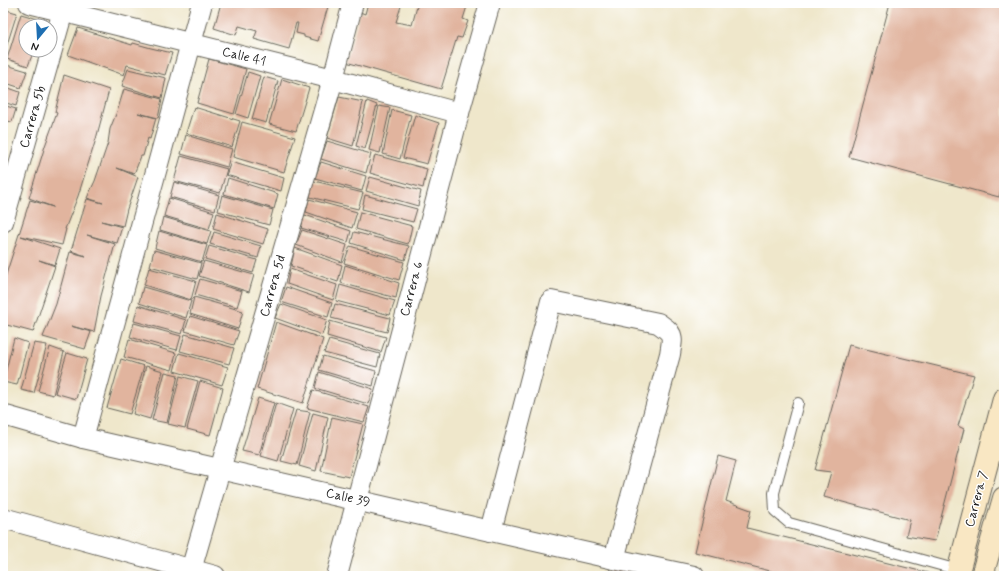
<svg xmlns="http://www.w3.org/2000/svg" width="1007" height="579" font-family="Mynerve,sans-serif">
<rect width="100%" height="100%" fill="#fff"/>
<filter id="ink" filterUnits="userSpaceOnUse"><feTurbulence type="fractalNoise" baseFrequency=".025" numOctaves="2"/><feDisplacementMap in="SourceGraphic" scale="8" xChannelSelector="R" yChannelSelector="G"/><feConvolveMatrix kernelMatrix="1 2 1 2 8 2 1 2 1" color-interpolation-filters="sRGB"/></filter>
<filter id="wash" filterUnits="userSpaceOnUse"><feTurbulence type="fractalNoise" baseFrequency=".012" numOctaves="4" result="noise"/><feDisplacementMap in="SourceGraphic" scale="16" xChannelSelector="R" yChannelSelector="G"/><feGaussianBlur stdDeviation="0.9" result="paint"/><feColorMatrix in="noise" values="0 0 0 0 0 0 0 0 0 0 0 0 0 0 0 0 0 1.4 0 .05"/><feComposite in="paint" operator="in"/></filter>
<g filter="url(#wash)">
<rect width="100%" height="100%" fill="#efe7cb"/>
<g id="blocks">
<!-- building -->
<g fill="#e1b49e">
<path d="M221,3h108l-11,38 -14,-4v-2l-8,-2 2,-10h-2l-7,26 -35,-10 3,-8 -18,-5 -3,9 -22,-7z"/>
<path d="M368,3h34l-6,19 16,3 6,-22h50l-5,16 5,2 -6,17 -5,-1 -16,52 -95,-27 14,-50 5,2z"/>
<path d="M890,3h114v176l-5,18 -150,-40z"/>
<path d="M3,9l14,4 -12,38 -2,-1z"/>
<path d="M21,14l17,5 -3,7h-9v24h8l-6,16 -21,-7z"/>
<path d="M78,28l54,17 1,-2 18,5 21,5 -7,22 -38,-10 -3,10 -56,-20z"/>
<path d="M209,59l37,10 -12,45 -37,-11z"/>
<path d="M3,64l24,7 -6,17 -18,-6z"/>
<path d="M128,69l38,9 -4,20 -40,-12z"/>
<path d="M248,72l12,4 -12,42 -12,-4z"/>
<path d="M64,75l45,15 -13,49 -18,57 -13,33h1l-4,16 -41,-9 39,13 -5,16 -16,-5 16,6 -22,66 -30,-8v-40l27,-84 23,7 -24,-9 16,-52 12,-33 -2,-1z"/>
<path d="M264,77l14,4 -12,42 -14,-4z"/>
<path d="M282,79l27,9 -13,43 -27,-7z"/>
<path d="M3,86l17,6 -4,14 -13,-4z"/>
<path d="M124,89l38,10 -4,19 -20,-5 18,5 -6,21 -2,-1 -5,18h-2l-7,18 -17,-6 21,9 -11,32 -4,17 -22,-5 21,6 -5,16 -30,-8 28,9 -14,52 -7,36 -23,-6 20,6 -6,17 -42,-12 13,-33 14,-52 16,4 -15,-5 16,-52 16,4 -16,-5 8,-17 13,-38 2,-14 8,-20z"/>
<path d="M339,97l24,5 -10,44 -26,-8z"/>
<path d="M367,101l10,4 -12,44 -9,-3z"/>
<path d="M3,105l13,4 -4,13 -9,-2z"/>
<path d="M379,106l11,2 -10,45 -11,-3z"/>
<path d="M194,107l46,14 -8,26 -46,-14z"/>
<path d="M392,110l19,5 -11,44 -17,-5z"/>
<path d="M415,115l24,8 -12,41 -24,-6z"/>
<path d="M242,122l53,15 -11,35 -51,-15z"/>
<path d="M186,135l46,14 -5,18 -46,-13z"/>
<path d="M327,141l44,13 -5,19 -45,-14z"/>
<path d="M375,155l52,14 -4,19 -53,-15z"/>
<path d="M181,156l46,13 -7,24 -46,-12z"/>
<path d="M231,162l53,16 -3,13 -55,-16z"/>
<path d="M321,162l45,14 -4,15 -47,-13z"/>
<path d="M370,177l51,14 -3,15 -52,-15z"/>
<path d="M228,178l50,16 -4,15 -50,-15z"/>
<path d="M314,181l49,12 -5,16 -48,-12z"/>
<path d="M174,182l45,13 -4,15 -45,-13z"/>
<path d="M222,195l51,15 -4,15 -51,-14z"/>
<path d="M365,195l52,14 -4,13 -51,-13z"/>
<path d="M169,198l45,14 -5,17 -45,-13z"/>
<path d="M309,199l48,13 -5,16 -46,-16z"/>
<path d="M360,212l52,14 -4,18 -52,-15z"/>
<path d="M217,213l51,16 -5,15 -50,-15z"/>
<path d="M305,215l46,16 -3,11 -47,-14z"/>
<path d="M163,217l48,14 -4,13 -47,-14z"/>
<path d="M302,230l45,15 -5,17 -46,-17z"/>
<path d="M159,231l48,14 -5,17 -47,-14z"/>
<path d="M214,232l47,14 -3,12 -48,-14z"/>
<path d="M354,232l55,14 -4,14 -54,-17z"/>
<path d="M209,246l48,14 -4,13 -48,-14z"/>
<path d="M350,246l54,16 -5,18 -55,-17z"/>
<path d="M295,248l47,17 -4,17 -47,-16z"/>
<path d="M154,250l47,13 -4,16 -47,-13z"/>
<path d="M204,261l50,14 -5,17 -50,-16z"/>
<path d="M345,265l54,18 -3,15 -55,-15z"/>
<path d="M149,268l47,13 -5,19 -47,-15z"/>
<path d="M290,269l47,16 -4,15 -46,-16z"/>
<path d="M200,279l42,12 -5,16 -42,-12z"/>
<path d="M340,285l55,16 -5,14 -54,-14z"/>
<path d="M143,287l48,14 -5,17 -47,-15z"/>
<path d="M286,287l46,16 -4,14 -47,-15z"/>
<path d="M194,297l49,14 -5,18 -48,-15z"/>
<path d="M281,304l46,16 -5,15 -47,-17z"/>
<path d="M335,304l55,14 -3,14 -56,-14z"/>
<path d="M138,305l48,15 -4,14 -48,-13z"/>
<path d="M190,316l49,15 -5,14 -49,-14z"/>
<path d="M330,321l56,16 -5,15 -54,-16z"/>
<path d="M276,322l47,17 -20,64 -46,-14z"/>
<path d="M134,323l47,13 -4,14 -47,-13z"/>
<path d="M185,334l49,14 -5,16 -49,-13z"/>
<path d="M14,338l14,5 -11,42 -14,-3z"/>
<path d="M129,339l47,14 -4,17 -48,-13z"/>
<path d="M329,340l51,14 -3,13 -53,-14z"/>
<path d="M34,343l13,2 -13,48 -13,-3z"/>
<path d="M849,345l125,30 -16,51 6,3 -29,112 -29,-5 4,-16 -86,-23 7,-25 -16,-2z"/>
<path d="M50,347l14,5 -11,43 -15,-4z"/>
<path d="M67,353l20,6 -11,40 -21,-6z"/>
<path d="M179,353l49,14 -6,18 -48,-14z"/>
<path d="M323,356l53,15 -3,15 -54,-16z"/>
<path d="M121,359l23,7 -14,48 -23,-6z"/>
<path d="M146,366l17,5 -13,48 -17,-5z"/>
<path d="M165,372l13,3 -11,48 -15,-3z"/>
<path d="M319,372l54,17 -5,15 -53,-16z"/>
<path d="M180,376l18,5 -13,47 -17,-4z"/>
<path d="M200,381l23,7 -13,47 -23,-6z"/>
<path d="M313,390l56,17 -5,15 -57,-14z"/>
<path d="M258,398l16,5 -15,52 -17,-4z"/>
<path d="M276,403l17,6 -15,52 -17,-5z"/>
<path d="M296,410l14,2 -13,53 -16,-4z"/>
<path d="M313,413l15,4 -12,54 -17,-5z"/>
<path d="M332,417l31,7 -14,53 -28,-6z"/>
<path d="M718,456l18,5 -10,40 25,9 -4,18 181,45 -1,3h-137l-95,-24z"/>
<path d="M611,565l37,11h-40z"/>
</g>
</g>
</g>
<g filter="url(#ink)">
<use href="#blocks" fill-opacity="0" stroke="#666359" stroke-width="1"/>
<g fill="none" stroke-linecap="round" stroke-linejoin="round">
<defs>
<path id="service" d="M798,403l-24,90 1,18 14,12 169,47"/>
<g id="minor">
<path d="M29,3l304,76 126,34"/>
<path d="M3,222l60,-211"/>
<path d="M3,415l80,23 531,121 80,17"/>
<path d="M83,438l119,-435"/>
<path d="M3,518l212,58"/>
<path d="M491,531l60,-230 107,22c16,11 15,12 12,31l-56,205"/>
<path d="M191,570l142,-491 20,-76"/>
<path d="M337,576l122,-463 31,-110"/>
</g>
<g id="secondary">
<path d="M957,576l47,-177"/>
<path d="M982,576l22,-78"/>
</g>
</defs>
<!-- service casing -->
<use href="#service" stroke="#666359" stroke-width="12"/>
<!-- minor casing -->
<use href="#minor" stroke="#666359" stroke-width="22"/>
<!-- secondary casing -->
<use href="#secondary" stroke="#666359" stroke-width="24"/>
<!-- service -->
<use href="#service" stroke="#fff" stroke-width="10"/>
<!-- minor -->
<use href="#minor" stroke="#fff" stroke-width="20"/>
<!-- secondary -->
<use href="#secondary" stroke="#f9e7c3" stroke-width="22"/>
</g>
</g>
<g text-anchor="middle" dominant-baseline="central" stroke-width="3" stroke-linejoin="round" paint-order="stroke">
<!-- street labels -->
<g font-size="13" fill="#1c1c1c" stroke="#fff">
<text transform="translate(244 57) rotate(14)">Calle 41</text>
<text transform="translate(33 117) rotate(-74)">Carrera 5b</text>
<text transform="translate(273 286) rotate(-74)">Carrera 5d</text>
<text transform="translate(412 289) rotate(-75)">Carrera 6</text>
<text transform="translate(348 498) rotate(13)">Calle 39</text>
<text transform="translate(977 499) rotate(-75)">Carrera 7</text>
</g>
</g>
<!-- margin -->
<rect width="1007" height="579" fill="none" stroke="#fff" stroke-width="16"/>
<!-- north arrow -->
<g transform="translate(38 38) rotate(198)"><circle r="19" fill="#ffffff" stroke="#a4a4a4"/>
<path d="M0-3L7 15L0 10L-7 15Z" fill="#1f6fb2"/>
<text y="-6" font-size="11" font-weight="bold" text-anchor="middle" fill="#1c1c1c">N</text>
</g>
</svg>
